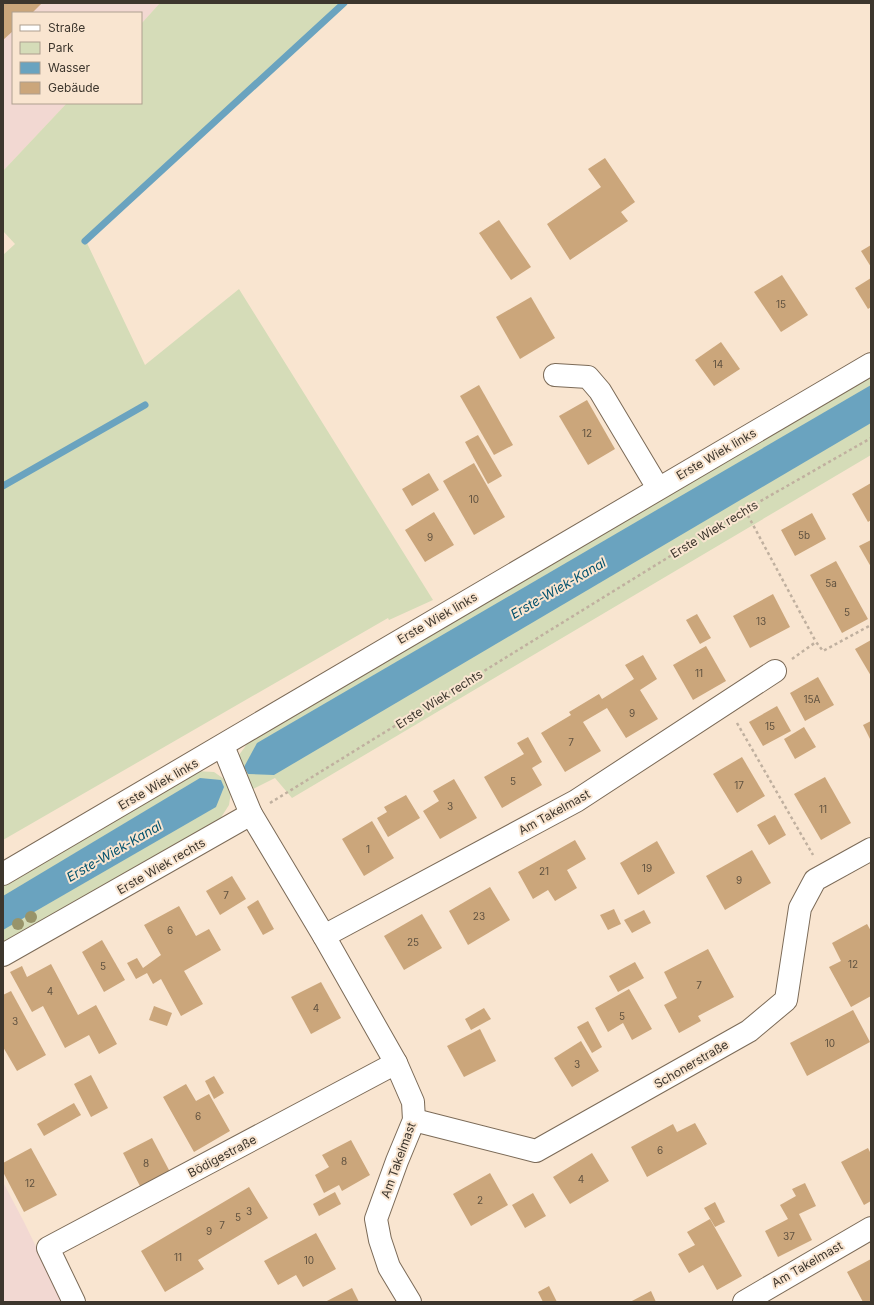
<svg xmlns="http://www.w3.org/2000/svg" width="874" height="1305" font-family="Inter,sans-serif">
<rect width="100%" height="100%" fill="#f9e5d0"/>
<!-- commercial -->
<g fill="#f2d8d2">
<path d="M3,3h157l-19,21v-11h-128v90h54l-64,68z"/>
<path d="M3,1182l21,40 39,80h-60z"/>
</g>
<!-- green -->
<g fill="#d5dcb8">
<path d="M160,3h184l-258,238 59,124 94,-76 194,311 -44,20 -1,-2 -385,222v-585l12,-11 -12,-13v-60l64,-68h74v-79z"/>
<path d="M871,376v79l-579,343 -17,-20 -22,11 -13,-21 -1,-13 11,-15z"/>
<path d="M195,771l19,1 10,7 7,13 -2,13 -9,14 -217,125v-60z"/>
</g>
<!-- water -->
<g fill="#6aa3bf">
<path d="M871,385v38l-597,352 -26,-1 -4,-7 13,-24z"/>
<path d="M200,778l21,2 3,7 -8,20 -213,123v-34z"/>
</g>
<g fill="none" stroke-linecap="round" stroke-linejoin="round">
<!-- stream -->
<g stroke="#6aa3bf" stroke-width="7">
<path d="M85,241l259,-238"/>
<path d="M3,486l142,-81"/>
</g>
</g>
<!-- building -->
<g fill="#cba67b">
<path d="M3,3h39l-10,10h-19v18l-10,9z"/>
<path d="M605,158l30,44 -14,10 7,9 -58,39 -23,-36 54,-37 -13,-18z"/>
<path d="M499,220l32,47 -20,13 -32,-47z"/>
<path d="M871,245v22l-10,-16z"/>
<path d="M782,275l26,40 -27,17 -27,-40z"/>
<path d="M871,278v29l-3,2 -13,-21z"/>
<path d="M531,297l24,41 -35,21 -24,-42z"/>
<path d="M721,342l19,27 -26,17 -19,-26z"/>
<path d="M479,385l34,60 -19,10 -34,-59z"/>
<path d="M587,400l28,49 -27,16 -29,-49z"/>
<path d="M478,435l24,41 -14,8 -23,-42z"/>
<path d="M474,463l31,54 -31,18 -31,-54z"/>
<path d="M429,473l10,17 -27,16 -10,-17z"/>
<path d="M871,483v37l-3,2 -16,-28z"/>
<path d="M434,512l20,33 -29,17 -20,-32z"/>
<path d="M812,513l14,26 -31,17 -14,-26z"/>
<path d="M871,540v27l-12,-21z"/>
<path d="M836,561l32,58 -26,14 -32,-58z"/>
<path d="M773,594l17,33 -40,21 -17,-32z"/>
<path d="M697,614l14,24 -11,6 -14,-24z"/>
<path d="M871,640v36l-16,-27z"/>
<path d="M706,646l20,35 -33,19 -20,-35z"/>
<path d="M643,655l14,24 -17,11 18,29 -32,19 -19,-30 -24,14 18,29 -36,21 -24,-39 30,-18 -2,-3 30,-18 3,5 32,-20 -9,-14z"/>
<path d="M818,677l16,28 -29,16 -15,-28z"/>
<path d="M777,706l14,25 -28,15 -14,-24z"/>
<path d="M871,721v20l-8,-16z"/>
<path d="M804,727l12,20 -21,12 -11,-20z"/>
<path d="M528,737l14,25 -10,6 10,17 -40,23 -18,-31 40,-23 -7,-11z"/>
<path d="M742,757l23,39 -28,17 -24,-39z"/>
<path d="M825,777l26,46 -30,17 -27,-46z"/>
<path d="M454,779l23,39 -37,21 -17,-28 16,-10 -6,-10z"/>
<path d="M406,795l14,23 -32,19 -11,-19 10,-6 -3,-5z"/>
<path d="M775,815l11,20 -17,10 -12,-20z"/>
<path d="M372,821l22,37 -30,18 -22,-37z"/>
<path d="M575,840l11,19 -19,11 10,18 -22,13 -7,-11 -15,9 -15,-27z"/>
<path d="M657,841l18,32 -37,22 -18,-32z"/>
<path d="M752,850l19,33 -46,27 -19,-34z"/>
<path d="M232,876l14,23 -26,16 -14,-24z"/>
<path d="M490,887l20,33 -42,25 -19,-34z"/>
<path d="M258,900l16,29 -11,6 -16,-28z"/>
<path d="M179,906l17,30 13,-7 12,21 -37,21 19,33 -22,12 -20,-37 -8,5 -6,-11 -11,6 -9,-16 10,-5 6,10 18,-13 -17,-30z"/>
<path d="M614,909l7,15 -13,6 -8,-15z"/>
<path d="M644,910l7,13 -19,10 -8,-13z"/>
<path d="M422,914l20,34 -38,22 -20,-34z"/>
<path d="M867,924l4,7v65l-20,11 -22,-40 12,-6 -9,-18z"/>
<path d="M102,940l23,40 -21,12 -22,-40z"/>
<path d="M708,949l26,48 -36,19 3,5 -22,12 -15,-28 13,-7 -13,-26z"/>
<path d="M635,962l9,16 -26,14 -9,-16z"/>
<path d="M51,964l27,51 18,-10 21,39 -18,10 -10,-19 -24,13 -22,-42 -11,6 -22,-40 12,-6 5,11z"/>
<path d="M321,982l20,36 -30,16 -20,-37z"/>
<path d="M629,989l23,40 -20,11 -9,-17 -15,9 -13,-24z"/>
<path d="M11,991l35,64 -29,16 -14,-24v-52z"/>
<path d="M154,1006l18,7 -5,13 -18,-6z"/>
<path d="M484,1008l7,11 -20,11 -6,-11z"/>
<path d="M853,1010l17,32 -63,34 -17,-33z"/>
<path d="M588,1021l14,26 -10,6 -15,-26z"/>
<path d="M480,1029l16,32 -32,16 -17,-31z"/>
<path d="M581,1041l18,30 -27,16 -18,-29z"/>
<path d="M91,1075l17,33 -17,9 -17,-33z"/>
<path d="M214,1076l10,17 -10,6 -9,-18z"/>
<path d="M186,1084l10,17 13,-7 21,37 -36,21 -31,-55z"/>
<path d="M74,1103l7,12 -37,21 -7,-12z"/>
<path d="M695,1123l12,21 -60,33 -16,-30 42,-23 4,8z"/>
<path d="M152,1138l18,34 -29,16 -18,-35z"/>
<path d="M351,1140l19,35 -28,16 -3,-6 -15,8 -9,-18 14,-8 -7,-12z"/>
<path d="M31,1148l26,47 -33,17 -21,-40v-9z"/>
<path d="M868,1148l3,6v47l-7,4 -23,-43z"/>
<path d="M592,1153l17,28 -39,23 -17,-27z"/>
<path d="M490,1173l18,32 -37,21 -18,-32z"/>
<path d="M805,1183l11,23 -17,8 13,26 -34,17 -13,-26 23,-12 -8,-14 16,-9 -4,-7z"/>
<path d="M249,1187l19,31 -70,42 6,9 -39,23 -24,-41z"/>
<path d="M335,1192l6,12 -22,12 -6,-12z"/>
<path d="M533,1193l13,23 -21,12 -13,-23z"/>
<path d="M715,1202l10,20 -10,5 -11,-19z"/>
<path d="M710,1219l32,57 -25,14 -14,-25 -14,8 -11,-19 17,-9 -8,-13z"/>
<path d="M316,1233l20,36 -33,18 -7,-12 -18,10 -14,-24z"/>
<path d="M871,1259v43h-8l-16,-30z"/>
<path d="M549,1286l8,16h-14l-5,-10z"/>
<path d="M352,1288l7,14h-34z"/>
<path d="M651,1291l5,11h-26z"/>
</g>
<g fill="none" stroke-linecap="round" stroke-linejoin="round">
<defs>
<g id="minor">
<path d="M555,375l33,2 12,14 58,97"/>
<path d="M223,746l28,68 73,122 72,127 17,39 1,18 -17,41 -21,58 4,21 9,27 21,35"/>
<path d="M3,874l868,-510"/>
<path d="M324,936l252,-135 199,-130"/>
<path d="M3,955l248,-141"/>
<path d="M414,1120l122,31 213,-120 37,-31 14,-92 15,-28 56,-31"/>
<path d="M74,1302l-26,-54 348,-185"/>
<path d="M744,1302l127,-74"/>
</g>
</defs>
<!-- minor casing -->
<use href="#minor" stroke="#7b6a57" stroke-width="24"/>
<!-- path -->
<g stroke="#c0b09f" stroke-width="2.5" stroke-dasharray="3 3" stroke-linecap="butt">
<path d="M745,510l71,132"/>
<path d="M792,659l24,-17 7,9 48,-26"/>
<path d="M737,723l76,132"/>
<path d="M270,803l475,-293 126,-72"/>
</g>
<!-- minor -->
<use href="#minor" stroke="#fff" stroke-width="22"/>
</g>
<!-- trees -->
<g fill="#98946a">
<circle cx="31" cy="917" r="6"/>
<circle cx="18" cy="924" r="6"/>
</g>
<g text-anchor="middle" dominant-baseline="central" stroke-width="4" stroke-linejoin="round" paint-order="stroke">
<!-- number labels -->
<g font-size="10" fill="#605240">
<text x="781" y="304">15</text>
<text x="718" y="364">14</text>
<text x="587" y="433">12</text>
<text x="474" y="499">10</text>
<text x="804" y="535">5b</text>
<text x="430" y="537">9</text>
<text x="831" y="583">5a</text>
<text x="847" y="612">5</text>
<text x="761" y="621">13</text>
<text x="699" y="673">11</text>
<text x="812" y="699">15A</text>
<text x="632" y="713">9</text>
<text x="770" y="726">15</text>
<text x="571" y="742">7</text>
<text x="513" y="781">5</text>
<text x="739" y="785">17</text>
<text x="450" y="806">3</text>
<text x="823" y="809">11</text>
<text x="368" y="849">1</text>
<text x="647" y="868">19</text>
<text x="544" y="871">21</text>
<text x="739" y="880">9</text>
<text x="226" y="895">7</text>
<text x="479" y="916">23</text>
<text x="170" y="930">6</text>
<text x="413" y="942">25</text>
<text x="853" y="964">12</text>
<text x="103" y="966">5</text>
<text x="699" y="985">7</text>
<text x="50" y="991">4</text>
<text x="316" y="1008">4</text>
<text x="622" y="1016">5</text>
<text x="15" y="1021">3</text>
<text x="830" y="1043">10</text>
<text x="577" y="1064">3</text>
<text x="198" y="1116">6</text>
<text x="660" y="1150">6</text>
<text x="344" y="1161">8</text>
<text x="146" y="1163">8</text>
<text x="581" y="1179">4</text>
<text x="30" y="1183">12</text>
<text x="480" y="1200">2</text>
<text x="249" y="1211">3</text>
<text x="238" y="1217">5</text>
<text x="222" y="1225">7</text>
<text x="209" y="1231">9</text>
<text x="789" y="1236">37</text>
<text x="178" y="1257">11</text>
<text x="309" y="1260">10</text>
</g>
<!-- street labels -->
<g font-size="12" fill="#3d362d" stroke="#f9e5d0">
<text transform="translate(716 454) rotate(-30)">Erste Wiek links</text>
<text transform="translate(714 529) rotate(-31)">Erste Wiek rechts</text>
<text transform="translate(437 618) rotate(-30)">Erste Wiek links</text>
<text transform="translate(439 699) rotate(-32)">Erste Wiek rechts</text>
<text transform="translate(158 784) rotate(-30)">Erste Wiek links</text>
<text transform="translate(554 812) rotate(-29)">Am Takelmast</text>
<text transform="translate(161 866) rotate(-30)">Erste Wiek rechts</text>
<text transform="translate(691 1064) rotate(-30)">Schonerstraße</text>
<text transform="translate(222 1156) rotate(-28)">Bödigestraße</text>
<text transform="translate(398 1160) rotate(-70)">Am Takelmast</text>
<text transform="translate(807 1264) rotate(-30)">Am Takelmast</text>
</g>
<!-- water labels -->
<g font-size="13" font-style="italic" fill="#02526e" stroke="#f9e5d0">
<text transform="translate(558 588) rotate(-30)">Erste-Wiek-Kanal</text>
<text transform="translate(114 851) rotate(-30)">Erste-Wiek-Kanal</text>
</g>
</g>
<!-- border -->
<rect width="874" height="1305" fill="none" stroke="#3d362d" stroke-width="8"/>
<!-- legend -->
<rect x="12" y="12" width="130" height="92" fill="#f9e5d0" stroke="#ae9f8f"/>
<rect x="20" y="25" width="20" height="6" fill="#ffffff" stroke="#ae9f8f"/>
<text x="48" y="32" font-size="12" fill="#3d362d">Straße</text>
<rect x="20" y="42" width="20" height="12" fill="#d5dcb8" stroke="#ae9f8f"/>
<text x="48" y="52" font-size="12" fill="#3d362d">Park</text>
<rect x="20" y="62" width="20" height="12" fill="#6aa3bf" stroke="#ae9f8f"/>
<text x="48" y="72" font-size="12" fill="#3d362d">Wasser</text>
<rect x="20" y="82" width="20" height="12" fill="#cba67b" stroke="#ae9f8f"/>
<text x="48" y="92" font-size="12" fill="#3d362d">Gebäude</text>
</svg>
